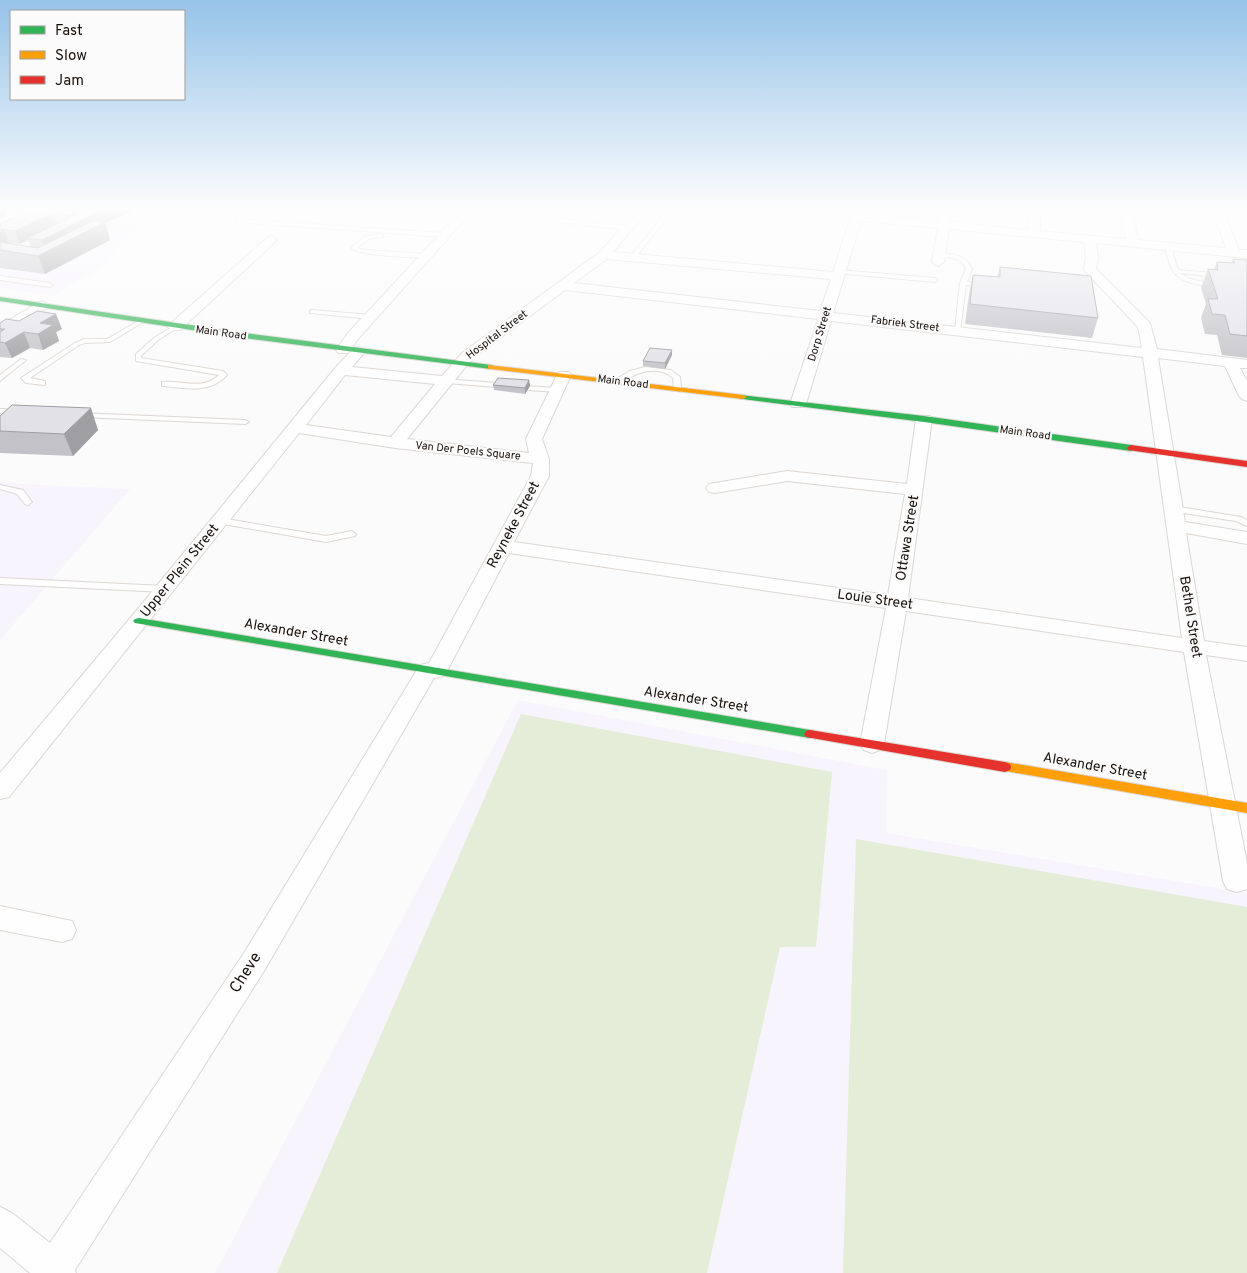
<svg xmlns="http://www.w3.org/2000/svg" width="1247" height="1273" font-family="Overpass,sans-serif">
<rect width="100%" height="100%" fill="#fbfbfb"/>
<!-- education -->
<g fill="#f8f4fd">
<path d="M329,207l-17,15 -161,-7 -50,53 -49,28 -52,-8v-80z"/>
<path d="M0,483l130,6 -130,151z"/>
<path d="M518,700l369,70 -1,63 361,60v380h-1032z"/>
</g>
<!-- green -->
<g fill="#e3edd8">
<path d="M521,714l311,58 -16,175h-36l-73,326h-430z"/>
<path d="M856,839l391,68v366h-404z"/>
</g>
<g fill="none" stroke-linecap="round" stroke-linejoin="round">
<defs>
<g id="lane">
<path d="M665,207h5l2,3 -2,4 -36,45h-4v-2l35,-43 1,-4z"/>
<path d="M525,215l103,11 3,2 -3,2 -105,-12 -1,-1z"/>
<path d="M238,219l206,14 3,2 -3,2 -208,-15v-2z"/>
<path d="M381,234l2,1v2l-14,2 -12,9 9,2 60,4 3,2 -3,2c-14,-1 -67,-2 -75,-10l14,-12z"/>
<path d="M1168,245l3,2 7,23 69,6v4l-67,-7 10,6 18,4 1,1 -3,2c-30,-5 -34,-10 -41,-39z"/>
<path d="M939,253c14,1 27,2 33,16l-5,13 18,1 3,2 -3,2 -19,-2 -6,46 -5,-1 5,-47 6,-14c-5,-13 -17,-11 -29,-13v-2z"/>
<path d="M838,270l97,8 3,2 -3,2 -99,-9v-2z"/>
<path d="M0,276l50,7 3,2 -3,2 -50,-7z"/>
<path d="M312,310l59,5 3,2 -3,2 -61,-6v-2z"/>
<path d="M140,320l5,1 -35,21 -25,1 -6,2 -49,33 15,3v4l-19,-2 -5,-5 54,-35 9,-4h23z"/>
<path d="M175,325l3,2 -1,1 -19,12 -17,16v2l82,13 4,4c-16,18 -40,14 -62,11h-3v-4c21,-2 40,9 57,-7l-83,-14v-7l18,-16z"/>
<path d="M21,359l5,1 -26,21v-6z"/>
<path d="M645,367l26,3 9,7 1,12 -7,2 -1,-13c-16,-14 -38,-5 -53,5l-7,-2 17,-10z"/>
<path d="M444,379l53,4 4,2 -4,2 -50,-4h-3z"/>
<path d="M525,386l32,2 4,2 -4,2 -29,-2h-3z"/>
<path d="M0,409l19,1 4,2 -4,2 -19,-1z"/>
<path d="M78,413l167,7 4,2 -4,2 -164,-7h-3z"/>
<path d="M0,485l23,5 9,12 -4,3 -3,-1 -8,-10 -17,-5z"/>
<path d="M1173,506l68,11 6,3v6l-11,-5 -66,-10 -1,-2 1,-2z"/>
<path d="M221,518l105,18 26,-5 4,3 -1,2 -29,6 -108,-19 -1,-2 1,-2z"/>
<path d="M0,578l165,8 5,3 -5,3 -165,-8z"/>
</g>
<g id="street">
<path d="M328,207h12l-5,6 -4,1 -6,-3z"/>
<path d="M465,207h11l-118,132 -10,14h-10l-2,-3 12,-17z"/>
<path d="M640,207h11l-38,45 220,20 21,-65h11l-2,7 76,7 2,-14h11l-2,15 78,8 1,-23h11v24l86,8 -6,-32h11l7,33 88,8 -15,-41h11l17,43h8v8l-151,-15 2,15 -2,11 54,54 7,26 90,11v8h-7l7,13v20l-5,-2 -3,-3 -14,-30 -67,-8 27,164 62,10v12l-61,-11 18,108 43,6v14l-41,-6 41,208v26l-10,3 -10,-3 -4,-8 -39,-229 -278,-41 -22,133 -4,6 -8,3 -8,-3 -4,-6 26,-136 -377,-55 -62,118 -3,5 -10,2 -170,293 -189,299 1,3h-46l-30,-25v-41l12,6 38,30 194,-290 176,-288 9,-2 102,-187 2,-13 -138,-15 -96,-15 -290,364 -9,2v-26l132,-157 204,-249 17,-18h10l2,3 -13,15 90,9 20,-23 138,-101zM861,221l77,7 -6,34 6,4 6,-4 5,-33 135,13 2,16 -2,12 54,57 4,21 -309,-35zM607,259l224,20 -11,32 -246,-28zM565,290l253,29 -28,85 2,3h12l2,-3 25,-83 312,36 39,281 -274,-40 24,-179 -2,-3h-12l-2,3 -9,65 -120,-13 -78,13 -3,4 3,4 6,1 72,-12 118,13 -17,101 -374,-53 35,-66v-17l-7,-20 29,-64 -2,-3h-10l-2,3 -31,64 3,14 -122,-14 65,-80zM345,375l90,9 -44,53 -85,-12z"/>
<path d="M271,236l4,2 2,2 -2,2 -95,88h-10l-2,-3 2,-3 97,-86z"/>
<path d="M42,301l7,4 -2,3 -47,27v-10z"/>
<path d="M0,906l72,15 4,9 -4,9 -10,3 -62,-12z"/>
</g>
<g id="fast">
<path d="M0,297l245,36 246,32 4,2 -4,2 -246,-31 -245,-37z"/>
<path d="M740,395l184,21 207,29 4,3 -4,3 -207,-29 -181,-23h-3z"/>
<path d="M139,618l671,112 4,1 2,3 -2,3 -4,1 -675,-115 -2,-2 2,-2z"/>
</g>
<g id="slow">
<path d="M488,365l255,30 4,2 -4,2 -252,-30h-3z"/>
<path d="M1005,762l242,41v10l-247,-43 -1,-3 1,-3z"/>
</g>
<g id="jam">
<path d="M1131,445l116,16v6l-119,-17 -1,-2z"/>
<path d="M810,730l195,32 5,2 1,3 -1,3 -5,2 -199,-35 -2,-3 2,-3z"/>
</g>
</defs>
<!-- lane casing -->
<use href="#lane" stroke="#dcd7d3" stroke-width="2"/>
<!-- street casing -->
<use href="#street" stroke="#dcd7d3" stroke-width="2"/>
<!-- fast casing -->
<use href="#fast" stroke="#dcd7d3" stroke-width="2"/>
<!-- slow casing -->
<use href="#slow" stroke="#dcd7d3" stroke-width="2"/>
<!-- jam casing -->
<use href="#jam" stroke="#dcd7d3" stroke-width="2"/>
<!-- lane -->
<use href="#lane" fill="#fefefe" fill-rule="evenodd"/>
<!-- street -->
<use href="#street" fill="#fefefe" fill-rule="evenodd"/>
<!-- fast -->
<use href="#fast" fill="#30b455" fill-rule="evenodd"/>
<!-- slow -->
<use href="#slow" fill="#ff9f0a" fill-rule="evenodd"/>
<!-- jam -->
<use href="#jam" fill="#e5322d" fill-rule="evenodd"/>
</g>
<!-- wall -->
<g fill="#c3c2c8" fill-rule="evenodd">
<path d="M15,208h126l-36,15 5,17 -65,34 -45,-6v-44l18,-8zM28,240l3,7 -22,-3 -1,-1 12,1z"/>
<path d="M1233,259l14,1v98l-25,-3 -5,-20 -12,-1 -4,-16 5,-14 -5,-16 7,-19h6l3,-7 14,1z"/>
<path d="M1000,267l98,51 -6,20 -127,-14 4,-30 4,-19 24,2z"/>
<path d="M0,323l62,6 -6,3 3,9 -16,9 -13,-2 -18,10 -12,-1z"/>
<path d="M672,350v5l-7,14 -22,-3v-5z"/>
<path d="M529,380l1,6 -5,8 -31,-4 -1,-5z"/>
<path d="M0,416l98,14 -25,26 -73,-3z"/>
</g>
<!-- shaded-wall -->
<g fill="#9f9ea2">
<path d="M0,208h15l-9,3 1,4 -7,3z"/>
<path d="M66,208h32l-12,2 -5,-1 2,6 23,-7h35l-36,15 5,17 -65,34 -7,-18 8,-4 -4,-12 27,-14 -4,-11 -4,-5z"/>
<path d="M53,213l5,14 -31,11 1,2 -8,4 -5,-13z"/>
<path d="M4,230l6,18 -10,2v-18z"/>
<path d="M56,314l6,15 -6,3 3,9 -16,9 -5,-16 2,-11z"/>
<path d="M24,332l6,16 -18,10 -7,-15z"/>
<path d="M672,350v5l-7,14v-6z"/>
<path d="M529,380l1,6 -5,8v-6z"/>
<path d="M91,408l7,22 -25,26 -9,-22z"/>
</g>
<!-- building -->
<g fill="#e3e1e8" stroke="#9f9ea2">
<path d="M15,208h20l-6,2z"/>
<path d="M36,208h30l-5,2 12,2 -8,3 -12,-2 -38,18 -15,-2v-5z"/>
<path d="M84,208h22l-64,32 -15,-2 59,-28 -5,-1z"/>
<path d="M92,221l13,1 -67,34 -38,-6v-8l38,6z"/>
<path d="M1233,259l14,1v76l-17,-2 -5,-19 -13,-1 -4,-15h10l-10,-30 10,1 -1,-8 18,1z"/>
<path d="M1000,267l91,9 7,42 -128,-14 3,-29 27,2z"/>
<path d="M37,311l19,3 -16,9 13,2 -15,9 -14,-2 -19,11 -5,-1v-10l5,-3h-5v-6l6,-4 13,2z"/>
<path d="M650,348l22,2 -7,13 -22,-2z"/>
<path d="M498,378l31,2 -4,8 -32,-3z"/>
<path d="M12,405l79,3 -27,26 -64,-3v-15z"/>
</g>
<!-- sky -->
<linearGradient id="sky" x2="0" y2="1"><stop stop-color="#95c3e8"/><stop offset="0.54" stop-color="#fdfdfd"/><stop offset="1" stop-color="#fdfdfd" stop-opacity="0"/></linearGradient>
<rect width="1247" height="386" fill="url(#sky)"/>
<g text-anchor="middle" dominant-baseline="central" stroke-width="4.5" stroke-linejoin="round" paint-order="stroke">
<!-- far-street labels -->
<g font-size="11" fill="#1a100a" stroke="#fbfbfb">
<text transform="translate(905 324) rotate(7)">Fabriek Street</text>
<text transform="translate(221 333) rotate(8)">Main Road</text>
<text transform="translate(820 334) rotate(-73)">Dorp Street</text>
<text transform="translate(497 335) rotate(-37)">Hospital Street</text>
<text transform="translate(623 382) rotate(7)">Main Road</text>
<text transform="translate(1025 433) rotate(8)">Main Road</text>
<text transform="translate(468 451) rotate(6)">Van Der Poels Square</text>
</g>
<!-- street labels -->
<g font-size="14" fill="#1a100a" stroke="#fbfbfb">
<text transform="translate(514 525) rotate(-62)">Reyneke Street</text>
<text transform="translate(908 538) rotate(-81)">Ottawa Street</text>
<text transform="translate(180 571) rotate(-51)">Upper Plein Street</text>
<text transform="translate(875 600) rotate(8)">Louie Street</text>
<text transform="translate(1190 617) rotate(81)">Bethel Street</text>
<text transform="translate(296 633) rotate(10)">Alexander Street</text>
<text transform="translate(696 700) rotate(9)">Alexander Street</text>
<text transform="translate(1095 767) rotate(10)">Alexander Street</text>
</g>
<!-- near-street labels -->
<g font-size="16" fill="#1a100a" stroke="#fbfbfb">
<text transform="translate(246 973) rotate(-58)">Cheve</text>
</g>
</g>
<!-- legend -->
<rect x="10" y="10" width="175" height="90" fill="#fbfbfb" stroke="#a19d9b"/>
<rect x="20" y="26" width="25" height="8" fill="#30b455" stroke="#a19d9b"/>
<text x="55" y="35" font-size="15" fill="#1a100a">Fast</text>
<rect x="20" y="51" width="25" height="8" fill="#ff9f0a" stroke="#a19d9b"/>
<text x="55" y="60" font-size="15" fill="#1a100a">Slow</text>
<rect x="20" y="76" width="25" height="8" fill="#e5322d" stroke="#a19d9b"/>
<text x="55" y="85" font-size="15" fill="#1a100a">Jam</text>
</svg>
